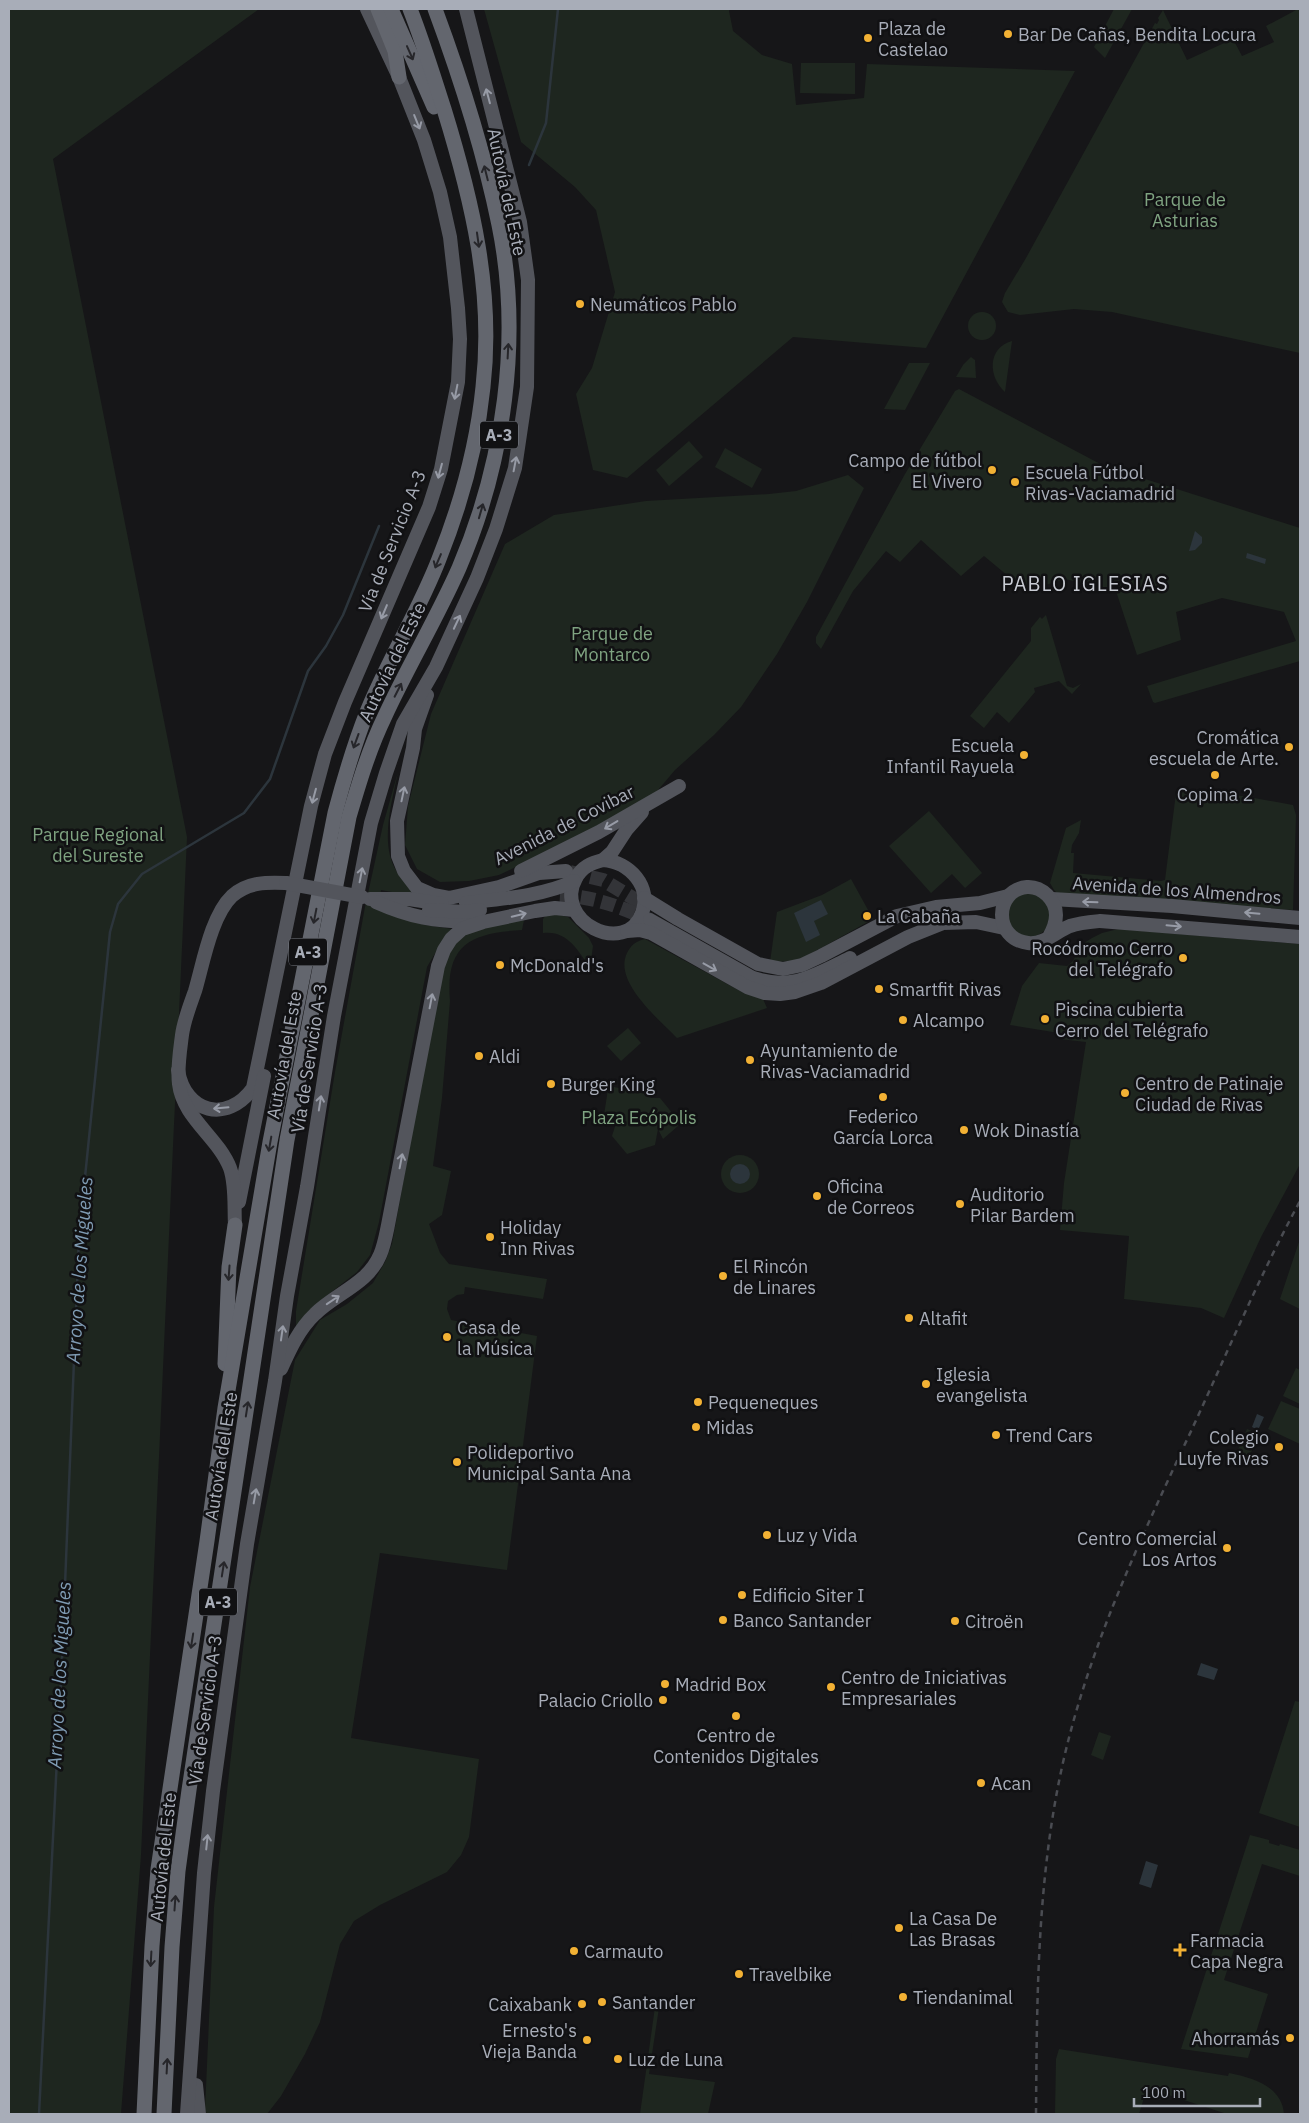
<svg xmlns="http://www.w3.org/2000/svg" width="1309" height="2123" font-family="'IBM Plex Sans',sans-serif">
<rect width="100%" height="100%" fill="#161618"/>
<!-- green -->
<g fill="#1e261f">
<path d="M9,9h250l-206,150 134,678 -46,1018 -20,259h-112z"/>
<path d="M484,9h246l-1,2 4,20 29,24 30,9 4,41 68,-7 3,-34 208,7 -149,277 -133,-11 -166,141 -34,-8 -17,-76 16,-26 23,-76 -19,-82 -21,-23 -54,-45z"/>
<path d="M1114,9h18l-27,49 -11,-11z"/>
<path d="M1298,9h2v344l-188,-41 -38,-3 -54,6 -12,-3 -6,-10 3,-9 21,-35 129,-235 2,1 2,-4 -1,-2 5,-8 24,50 46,-21 9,17 32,-14 -8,-16z"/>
<path d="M801,63h54v31l-55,-1z"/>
<circle cx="982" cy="326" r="14"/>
<path d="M1012,341l-7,51c-17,-15 -18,-44 7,-51z"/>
<path d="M971,357l4,3 1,18 -20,-1 7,-12z"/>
<path d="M909,363h21l-25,47 -21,-1z"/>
<path d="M959,389l145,77 196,62v133l-145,42 -2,-1 -6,-16 149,-45 -12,-29 -62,-14 -46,14 5,28 -44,15 -21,-64 -51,-12 -39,12 -42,-35 -23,20 -40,-36 -21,22 -14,-11 -33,40 -32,58 -5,-6v-6l89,-163 50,-83z"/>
<path d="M689,441l14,16 -34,29 -13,-16z"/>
<path d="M725,448l37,21 -10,19 -37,-21z"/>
<path d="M848,475l16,13 -57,114 -30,52 -36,53 -27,28 -39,35 -22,26 -57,32 -97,47 -30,6 -29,1 -23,-13 -12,-24 3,-39 23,-92 74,-170 49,-29 92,-14 123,-7 27,-3z"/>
<path d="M1046,615l21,71 6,2 8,-4 -9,10 -13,-13 -25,7 1,4 -26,31 -12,-11 -13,16 -14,-12 61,-75v-13l9,-11 2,2z"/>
<path d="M398,772c-6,30 -19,72 -1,100 4,7 11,12 16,18v6l-32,-6 -3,20 47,15 27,4 -15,21 -10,17 -48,255 -9,33 -13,17 -37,29 -24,28v-18l39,-239 30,-165 18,-82z"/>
<path d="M1184,792l59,4 50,9 3,10 -3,95 -234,-15 -5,-5 -4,-7 16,-55 15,-8 -2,13 -7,12 -1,8h3l-1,20 88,8 4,-1 11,-87z"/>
<path d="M929,811l53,62 -17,15 -13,-14 -21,19 -42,-47z"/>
<path d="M851,879l22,40 -75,42 -28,1 7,-50 45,-17z"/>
<circle cx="1029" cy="915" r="22"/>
<path d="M556,914l12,3 21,21 4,8 -3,22c-12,-18 -23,-38 -47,-35v-14l3,-4z"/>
<path d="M524,920l-2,10c-51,3 -77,14 -72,71l-8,97 -9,68 18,5 -9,44 -13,9 11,29 9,11 98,15 -4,20 -78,-12 -1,7 -7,1 -9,6 -1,8 4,11 86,16 -30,234 -127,-17 -29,185 128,21 -10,78 -8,18 -14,17 -67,33 -26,16 -14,23 -20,78 -15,32 -24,42 -14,18h-60l-2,-4 9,-203 36,-320 45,-227 25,-40 27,-16 26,-21 12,-21 7,-18 46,-254c5,-19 9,-42 26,-55 11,-10 45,-12 60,-15z"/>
<path d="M1118,929l182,15v220l-39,73 -37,81 -23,-10 -77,-9 5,-63 -69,-6 4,-47 22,-141 -27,-3v-6l-49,-8 12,-39 17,-23 28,3 6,-5 8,-16 11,-7 10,-5z"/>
<path d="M645,939l97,53 21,7 4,9 -90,30c-18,-19 -64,-56 -50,-85 4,-8 9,-12 18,-14z"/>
<path d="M628,1028l13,15 -20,18 -14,-15z"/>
<path d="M640,1085l11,13h9l17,21 1,7 -15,13 -5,-10 -3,16 -28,9 -15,-18 5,-16 -13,-5 4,-26 2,-3 13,3z"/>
<circle cx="740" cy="1174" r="19"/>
<path d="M1300,1239v70l-20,-10z"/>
<path d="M1296,1368l4,2v34l-17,-8z"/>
<path d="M1281,1401l19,8v35l-32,-15z"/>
<path d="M1247,1429l12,5 -10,23 -12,-5z"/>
<path d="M1295,1701l5,1v125l-41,-14z"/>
<path d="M1099,1732l12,4 -8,24 -12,-5z"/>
<path d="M1250,1835l19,5v3l10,3 1,-2 20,6v26l-38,-12 -38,116 44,14 -20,64 -67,-9z"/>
<path d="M656,2000l4,1 -11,73 66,8 -7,32h-68z"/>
<path d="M1059,2049l169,27 1,-3c24,5 53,13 55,41h-57l-80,-26 -8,26h-84l1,-55z"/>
</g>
<!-- water -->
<g fill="#2c353c">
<path d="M1195,531l7,6v6l-7,7 -6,1z"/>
<path d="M1247,553l19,6 -1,5 -19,-6z"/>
<path d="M821,900l7,14 -14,7 6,14 -14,7 -12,-29z"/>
<circle cx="740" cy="1174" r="10"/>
<path d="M1257,1414l7,3 -6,13 -6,-3z"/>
<path d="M1201,1663l17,6 -4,11 -17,-5z"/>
<path d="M1146,1861l12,4 -7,23 -12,-4z"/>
</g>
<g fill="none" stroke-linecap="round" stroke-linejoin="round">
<!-- stream -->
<g stroke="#2c353c" stroke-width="2.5">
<path d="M529,165l17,-42 12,-114"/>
<path d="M39,2114l23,-454 17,-424 31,-304 8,-28 24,-30 102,-61 26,-34 38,-108 18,-25 17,-31 36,-89"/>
</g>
<!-- major-tunnel -->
<g stroke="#333438" stroke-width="14" stroke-dasharray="14 7" stroke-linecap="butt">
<path d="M570,872l33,8 48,29"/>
<path d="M560,895c35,2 58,11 90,25"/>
</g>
<!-- major -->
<g stroke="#53555c" stroke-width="14">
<path d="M427,695l-12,34 -2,19 -16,73 1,35 6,15 13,17 16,7 16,3 50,-11 40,-14 27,-2"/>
<path d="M603,860c27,2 49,27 39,53 -16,45 -90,8 -66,-35 6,-11 15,-15 27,-18z"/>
<path d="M603,860l9,-8 15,-23 15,-17"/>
<path d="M521,871l78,-39 80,-46"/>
<path d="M644,898l34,21 80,45 25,5 19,-4 19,-9 76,-40 39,-9 44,-4 28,-7"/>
<path d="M370,899h39l33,5"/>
<path d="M1052,899l120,7 128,12"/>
<path d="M376,902c36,16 58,19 97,20"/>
<path d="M466,903c34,-4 78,-7 108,-22"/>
<path d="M429,910l36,2 15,-2"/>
<path d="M650,920l103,58c39,13 62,-3 97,-20"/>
<path d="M627,931l13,-1 11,3 96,54 18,6 15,1 15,-2 26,-9 87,-46 35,-14 33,-1 28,6"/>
<path d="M1049,937c4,-7 7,-14 7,-22 0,-15 -14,-29 -29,-28 -33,3 -34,52 1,56 15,2 29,-12 42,-17 9,-3 20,-4 30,-5l200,16"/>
<path d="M178,1070c7,43 49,54 75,18l58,-282 14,-52 20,-52 84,-195 12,-38 17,-87 2,-43 -2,-31 -8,-71 -10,-45 -16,-52 -25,-63 -32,-68"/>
<path d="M239,1202l25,-126"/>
<path d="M235,1225c-1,-19 1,-40 -5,-57 -12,-31 -47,-50 -51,-84 -2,-15 1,-33 3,-49 2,-15 8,-30 13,-44 8,-27 16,-75 37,-95 16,-14 35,-14 54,-13"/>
<path d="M281,1369c9,-20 18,-40 34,-55 21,-21 53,-30 65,-59 4,-9 6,-20 8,-30l50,-259 6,-16 7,-11 11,-10 21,-7 52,-11 20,-3 19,2"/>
<path d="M196,2085l3,29"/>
<path d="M187,2114l17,-241 9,-82 34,-247 28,-163 12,-85 20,-109 27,-171 37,-193 15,-50 17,-49 33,-57 41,-89 19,-49 19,-61 12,-81 1,-107 -8,-58 -54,-213"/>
</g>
<!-- highway -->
<g stroke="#63666e" stroke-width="15">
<path d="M378,9l17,42 4,26"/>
<path d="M391,9l43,98"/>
<path d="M225,1364l4,-97 6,-42"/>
<path d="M144,2114l8,-168 6,-77 49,-328 18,-133 45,-266 65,-329c9,-34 19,-68 32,-101 21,-52 52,-101 72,-153 22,-55 38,-113 44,-172 11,-96 -11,-187 -39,-278 -11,-34 -21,-67 -34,-100"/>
<path d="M164,2114l8,-167 6,-76 11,-81 98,-650 62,-323c10,-34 20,-68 36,-101 23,-50 52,-98 74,-148 45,-105 63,-230 40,-343 -15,-73 -38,-146 -64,-216"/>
</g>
<!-- rail -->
<path stroke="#4a4c52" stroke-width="2.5" stroke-dasharray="6 5" stroke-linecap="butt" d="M1036,2114c1,-120 1,-238 28,-356 27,-116 78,-222 128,-329 35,-76 68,-154 108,-228"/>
<!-- major-bridge -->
<path stroke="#53555c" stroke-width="14" d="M286,883l76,14"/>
</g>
<!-- one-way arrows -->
<defs><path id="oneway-shaft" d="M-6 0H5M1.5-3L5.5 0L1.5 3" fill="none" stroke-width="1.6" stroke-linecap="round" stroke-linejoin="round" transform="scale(1.25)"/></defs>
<g stroke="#26262a">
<use href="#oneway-shaft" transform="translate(410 53) rotate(66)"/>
<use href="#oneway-shaft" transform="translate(486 173) rotate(-104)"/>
<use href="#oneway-shaft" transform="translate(478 240) rotate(82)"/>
<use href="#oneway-shaft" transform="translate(508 351) rotate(-87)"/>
<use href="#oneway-shaft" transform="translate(481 511) rotate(-74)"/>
<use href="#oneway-shaft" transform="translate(438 561) rotate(113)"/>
<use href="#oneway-shaft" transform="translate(398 690) rotate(-63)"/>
<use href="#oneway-shaft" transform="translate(356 741) rotate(110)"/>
<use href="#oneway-shaft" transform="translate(315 916) rotate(101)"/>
<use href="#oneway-shaft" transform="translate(270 1144) rotate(100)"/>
<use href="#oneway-shaft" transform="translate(229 1273) rotate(94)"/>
<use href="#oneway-shaft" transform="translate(247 1409) rotate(-81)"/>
<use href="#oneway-shaft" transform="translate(223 1569) rotate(-81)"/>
<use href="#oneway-shaft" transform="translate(192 1641) rotate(99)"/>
<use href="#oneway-shaft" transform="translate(175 1903) rotate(-86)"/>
<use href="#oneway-shaft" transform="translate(151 1959) rotate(93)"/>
<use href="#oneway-shaft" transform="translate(167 2066) rotate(-87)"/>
</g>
<g stroke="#979ba6">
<use href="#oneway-shaft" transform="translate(488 96) rotate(-105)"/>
<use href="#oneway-shaft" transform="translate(417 122) rotate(68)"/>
<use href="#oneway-shaft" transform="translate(456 392) rotate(101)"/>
<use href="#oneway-shaft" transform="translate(515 464) rotate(-79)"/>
<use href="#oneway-shaft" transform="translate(440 471) rotate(105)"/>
<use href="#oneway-shaft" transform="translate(384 612) rotate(113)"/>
<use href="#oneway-shaft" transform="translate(457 622) rotate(-65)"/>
<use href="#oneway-shaft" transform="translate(403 794) rotate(-78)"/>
<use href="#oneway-shaft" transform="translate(314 796) rotate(105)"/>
<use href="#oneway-shaft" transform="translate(611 825) rotate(149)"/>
<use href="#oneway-shaft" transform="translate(361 875) rotate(-79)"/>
<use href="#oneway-shaft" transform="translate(1090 902) rotate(-178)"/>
<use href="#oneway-shaft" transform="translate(1252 913) rotate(-175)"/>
<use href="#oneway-shaft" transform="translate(519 915) rotate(-14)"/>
<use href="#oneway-shaft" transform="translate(1174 926) rotate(5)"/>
<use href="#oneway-shaft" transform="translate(710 967) rotate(29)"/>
<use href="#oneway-shaft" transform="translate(431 1001) rotate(-79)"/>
<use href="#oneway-shaft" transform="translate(320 1103) rotate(-81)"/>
<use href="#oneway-shaft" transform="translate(221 1108) rotate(175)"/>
<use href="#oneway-shaft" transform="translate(401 1161) rotate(-79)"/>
<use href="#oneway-shaft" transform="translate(333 1300) rotate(-34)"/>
<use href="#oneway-shaft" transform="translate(282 1333) rotate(-82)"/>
<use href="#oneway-shaft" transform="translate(255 1496) rotate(-80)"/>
<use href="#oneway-shaft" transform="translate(207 1842) rotate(-84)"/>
</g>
<!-- markers -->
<g fill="#f2b134" stroke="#111113" stroke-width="2">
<circle cx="1008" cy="34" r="5"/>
<circle cx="868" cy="38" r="5"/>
<circle cx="580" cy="304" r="5"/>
<circle cx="992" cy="470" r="5"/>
<circle cx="1015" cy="482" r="5"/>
<circle cx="1289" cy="747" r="5"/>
<circle cx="1024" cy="755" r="5"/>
<circle cx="1215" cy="775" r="5"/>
<circle cx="867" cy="916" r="5"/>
<circle cx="1183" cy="958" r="5"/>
<circle cx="500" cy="965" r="5"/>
<circle cx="879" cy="989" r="5"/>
<circle cx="1045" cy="1019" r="5"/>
<circle cx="903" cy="1020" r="5"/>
<circle cx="479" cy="1056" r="5"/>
<circle cx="750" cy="1060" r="5"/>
<circle cx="551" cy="1084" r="5"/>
<circle cx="1125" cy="1093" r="5"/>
<circle cx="883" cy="1097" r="5"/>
<circle cx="964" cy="1130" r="5"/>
<circle cx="817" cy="1196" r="5"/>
<circle cx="960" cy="1204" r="5"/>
<circle cx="490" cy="1237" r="5"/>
<circle cx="723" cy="1276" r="5"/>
<circle cx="909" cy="1318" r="5"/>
<circle cx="447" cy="1337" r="5"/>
<circle cx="926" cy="1384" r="5"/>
<circle cx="698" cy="1402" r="5"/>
<circle cx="696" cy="1427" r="5"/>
<circle cx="996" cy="1435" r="5"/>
<circle cx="1279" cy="1447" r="5"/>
<circle cx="457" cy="1462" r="5"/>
<circle cx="767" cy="1535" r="5"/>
<circle cx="1227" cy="1548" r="5"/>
<circle cx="742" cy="1595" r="5"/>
<circle cx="723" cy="1620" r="5"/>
<circle cx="955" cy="1621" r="5"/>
<circle cx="665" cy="1684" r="5"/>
<circle cx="831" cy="1687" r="5"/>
<circle cx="663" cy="1700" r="5"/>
<circle cx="736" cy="1716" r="5"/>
<circle cx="981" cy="1783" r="5"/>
<circle cx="899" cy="1928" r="5"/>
<path d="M1177.5 1942.5h5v5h5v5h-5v5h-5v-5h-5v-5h5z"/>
<circle cx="574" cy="1951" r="5"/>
<circle cx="739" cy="1974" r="5"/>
<circle cx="903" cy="1997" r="5"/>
<circle cx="602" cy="2002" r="5"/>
<circle cx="582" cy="2004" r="5"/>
<circle cx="1290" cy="2038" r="5"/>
<circle cx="587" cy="2040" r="5"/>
<circle cx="618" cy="2059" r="5"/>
</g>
<g text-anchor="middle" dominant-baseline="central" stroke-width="5" stroke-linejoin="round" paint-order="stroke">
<!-- shield labels -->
<g fill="#111113" stroke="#7b7e86" stroke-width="1">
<rect x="480" y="421.5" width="38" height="27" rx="4"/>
<rect x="289" y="938.5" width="38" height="27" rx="4"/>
<rect x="199" y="1588.5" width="38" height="27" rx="4"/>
</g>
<g font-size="16" font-weight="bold" fill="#a8adb8">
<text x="499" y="435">A-3</text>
<text x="308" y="952">A-3</text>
<text x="218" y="1602">A-3</text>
</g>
<!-- poi labels -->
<g font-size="18" fill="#a8adb8" stroke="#111113" text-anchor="start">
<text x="878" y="28">Plaza de<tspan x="878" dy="21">Castelao</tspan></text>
<text x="1018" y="34">Bar De Cañas, Bendita Locura</text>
<text x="590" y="304">Neumáticos Pablo</text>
<text x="982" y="460" text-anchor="end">Campo de fútbol<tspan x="982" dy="21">El Vivero</tspan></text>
<text x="1025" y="472">Escuela Fútbol<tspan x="1025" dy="21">Rivas-Vaciamadrid</tspan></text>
<text x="1279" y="737" text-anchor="end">Cromática<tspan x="1279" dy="21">escuela de Arte.</tspan></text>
<text x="1014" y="745" text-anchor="end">Escuela<tspan x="1014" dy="21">Infantil Rayuela</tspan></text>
<text x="1215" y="794" text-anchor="middle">Copima 2</text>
<text x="877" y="916">La Cabaña</text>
<text x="1173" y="948" text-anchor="end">Rocódromo Cerro<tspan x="1173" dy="21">del Telégrafo</tspan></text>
<text x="510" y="965">McDonald's</text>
<text x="889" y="989">Smartfit Rivas</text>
<text x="1055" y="1009">Piscina cubierta<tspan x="1055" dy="21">Cerro del Telégrafo</tspan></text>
<text x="913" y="1020">Alcampo</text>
<text x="760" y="1050">Ayuntamiento de<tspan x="760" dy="21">Rivas-Vaciamadrid</tspan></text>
<text x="489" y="1056">Aldi</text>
<text x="1135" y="1083">Centro de Patinaje<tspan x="1135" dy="21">Ciudad de Rivas</tspan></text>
<text x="561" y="1084">Burger King</text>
<text x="883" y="1116" text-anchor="middle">Federico<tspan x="883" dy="21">García Lorca</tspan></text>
<text x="974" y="1130">Wok Dinastía</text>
<text x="827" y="1186">Oficina<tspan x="827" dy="21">de Correos</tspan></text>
<text x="970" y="1194">Auditorio<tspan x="970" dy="21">Pilar Bardem</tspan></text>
<text x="500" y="1227">Holiday<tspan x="500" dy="21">Inn Rivas</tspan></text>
<text x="733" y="1266">El Rincón<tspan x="733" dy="21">de Linares</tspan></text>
<text x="919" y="1318">Altafit</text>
<text x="457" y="1327">Casa de<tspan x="457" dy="21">la Música</tspan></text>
<text x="936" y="1374">Iglesia<tspan x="936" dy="21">evangelista</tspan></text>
<text x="708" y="1402">Pequeneques</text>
<text x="706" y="1427">Midas</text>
<text x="1006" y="1435">Trend Cars</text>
<text x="1269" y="1437" text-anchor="end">Colegio<tspan x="1269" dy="21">Luyfe Rivas</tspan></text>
<text x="467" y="1452">Polideportivo<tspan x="467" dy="21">Municipal Santa Ana</tspan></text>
<text x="777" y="1535">Luz y Vida</text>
<text x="1217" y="1538" text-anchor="end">Centro Comercial<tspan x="1217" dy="21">Los Artos</tspan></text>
<text x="752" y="1595">Edificio Siter I</text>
<text x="733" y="1620">Banco Santander</text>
<text x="965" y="1621">Citroën</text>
<text x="841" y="1677">Centro de Iniciativas<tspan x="841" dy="21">Empresariales</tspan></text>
<text x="675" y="1684">Madrid Box</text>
<text x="653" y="1700" text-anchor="end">Palacio Criollo</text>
<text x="736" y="1735" text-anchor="middle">Centro de<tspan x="736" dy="21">Contenidos Digitales</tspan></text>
<text x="991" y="1783">Acan</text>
<text x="909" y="1918">La Casa De<tspan x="909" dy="21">Las Brasas</tspan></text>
<text x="1190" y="1940">Farmacia<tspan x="1190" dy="21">Capa Negra</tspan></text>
<text x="584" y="1951">Carmauto</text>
<text x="749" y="1974">Travelbike</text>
<text x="913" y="1997">Tiendanimal</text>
<text x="612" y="2002">Santander</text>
<text x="572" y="2004" text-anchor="end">Caixabank</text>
<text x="577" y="2030" text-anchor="end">Ernesto's<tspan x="577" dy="21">Vieja Banda</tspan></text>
<text x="1280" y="2038" text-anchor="end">Ahorramás</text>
<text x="628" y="2059">Luz de Luna</text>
</g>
<!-- street labels -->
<g font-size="18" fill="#a8adb8" stroke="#111113">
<text transform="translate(507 192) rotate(78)">Autovía del Este</text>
<text transform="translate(392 541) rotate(-68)">Vía de Servicio A-3</text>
<text transform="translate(392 662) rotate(-64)">Autovía del Este</text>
<text transform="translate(564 825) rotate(-27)">Avenida de Covibar</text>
<text transform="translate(1177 890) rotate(4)">Avenida de los Almendros</text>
<text transform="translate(284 1055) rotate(-80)">Autovía del Este</text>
<text transform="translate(309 1058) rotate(-81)">Vía de Servicio A-3</text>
<text transform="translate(221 1456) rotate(-81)">Autovía del Este</text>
<text transform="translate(205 1710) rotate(-82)">Vía de Servicio A-3</text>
<text transform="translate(163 1857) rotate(-84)">Autovía del Este</text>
</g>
<!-- park labels -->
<g font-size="18" fill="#7fa381" stroke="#111113">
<text x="1185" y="199">Parque de<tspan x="1185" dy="21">Asturias</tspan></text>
<text x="612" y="633">Parque de<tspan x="612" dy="21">Montarco</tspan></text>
<text x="98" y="834">Parque Regional<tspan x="98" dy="21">del Sureste</tspan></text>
<text x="639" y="1117">Plaza Ecópolis</text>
</g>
<!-- water labels -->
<g font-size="19" font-style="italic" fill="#7f9bb3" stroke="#111113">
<text transform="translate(79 1270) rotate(-86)">Arroyo de los Migueles</text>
<text transform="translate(59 1675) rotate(-87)">Arroyo de los Migueles</text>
</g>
<!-- quarter labels -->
<g font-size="20" letter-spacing="1" fill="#c9ccd4" stroke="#111113">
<text x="1085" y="583">PABLO IGLESIAS</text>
</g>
</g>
<!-- border -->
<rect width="1309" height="2123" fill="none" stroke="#a8adb8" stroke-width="20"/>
<!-- scale -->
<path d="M1134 2098v8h126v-8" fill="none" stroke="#a8adb8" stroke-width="2.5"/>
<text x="1142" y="2098" font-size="15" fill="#a8adb8" stroke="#111113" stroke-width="4" paint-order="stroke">100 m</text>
</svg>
